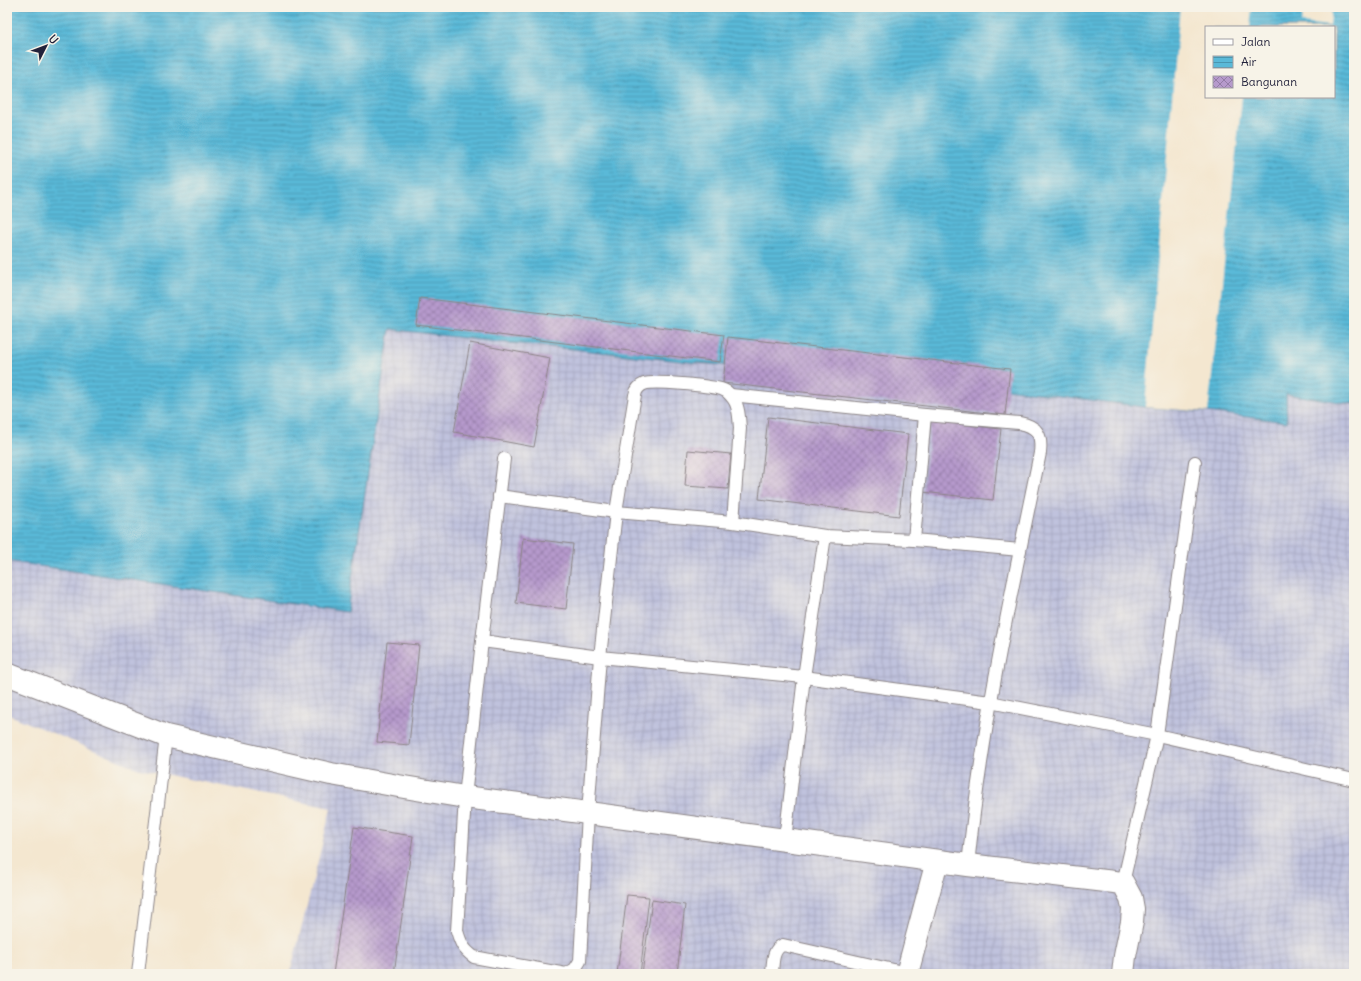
<svg xmlns="http://www.w3.org/2000/svg" width="1361" height="981" font-family="Delius,sans-serif">
<defs>
<pattern id="industrial-grid" width="8" height="8" patternUnits="userSpaceOnUse"><rect width="8" height="8" fill="#c0c2dd"/><path d="M0 4h8M4 0v8" fill="none" stroke="#a5a6bf"/></pattern>
<pattern id="water-rules" width="6" height="5" patternUnits="userSpaceOnUse"><rect width="6" height="5" fill="#5ab9d8"/><path d="M0 2.5h6" fill="none" stroke="#4a96b0"/></pattern>
<pattern id="building-cross-hatch" width="8" height="8" patternUnits="userSpaceOnUse"><rect width="8" height="8" fill="#b69acc"/><path d="M0 0l8 8M0 8l8-8" fill="none" stroke="#947da7"/></pattern>
</defs>
<rect width="100%" height="100%" fill="#f7f3e8"/>
<filter id="ink" filterUnits="userSpaceOnUse"><feTurbulence type="fractalNoise" baseFrequency=".025" numOctaves="2"/><feDisplacementMap in="SourceGraphic" scale="8" xChannelSelector="R" yChannelSelector="G"/><feConvolveMatrix kernelMatrix="1 2 1 2 8 2 1 2 1" color-interpolation-filters="sRGB"/></filter>
<filter id="wash" filterUnits="userSpaceOnUse"><feTurbulence type="fractalNoise" baseFrequency=".012" numOctaves="4" result="noise"/><feDisplacementMap in="SourceGraphic" scale="16" xChannelSelector="R" yChannelSelector="G"/><feGaussianBlur stdDeviation="0.9" result="paint"/><feColorMatrix in="noise" values="0 0 0 0 0 0 0 0 0 0 0 0 0 0 0 0 0 1.4 0 .05"/><feComposite in="paint" operator="in"/></filter>
<g filter="url(#wash)">
<rect width="100%" height="100%" fill="#f4e7d0"/>
<!-- industrial -->
<path fill="url(#industrial-grid)" d="M389,329l108,13 67,6 135,15 307,26 139,18 63,5 79,10 -1,-28 68,10v570h-1064l41,-166 -192,-39 -132,-55v-153l340,51z"/>
<!-- water -->
<path fill="url(#water-rules)" stroke="#3e6e8a" fill-rule="evenodd" d="M7,7h1347v397l-68,-10 1,28 -79,-10 -63,-5 -139,-18 -307,-26 -135,-15 -67,-6 -107,-13 -43,283 -340,-51zM1206,27h128v70h-128z"/>
<!-- pier -->
<g fill="#f4e7d0">
<path d="M1180,7h72l-2,20h-44v70h36l-34,315 -63,-5z"/>
<path d="M1304,7h28l-2,19 -29,-3z"/>
</g>
<g id="blocks">
<!-- building -->
<g fill="url(#building-cross-hatch)">
<path d="M420,298l304,37 -4,27 -304,-37z"/>
<path d="M728,337l282,32 -5,46 -282,-32z"/>
<path d="M470,343l80,15 -16,89 -80,-15z"/>
<path d="M768,417l140,17 -9,82 -140,-17z"/>
<path d="M931,421l70,8 -8,71 -70,-8z"/>
<path d="M688,450l43,4 -3,35 -43,-3z"/>
<path d="M523,538l50,6 -7,65 -50,-6z"/>
<path d="M387,642l32,3 -10,100 -32,-3z"/>
<path d="M354,827l59,9 -19,138h-61z"/>
<path d="M627,895l22,2 -9,77h-23z"/>
<path d="M652,900l33,5 -8,69h-35z"/>
</g>
</g>
</g>
<g filter="url(#ink)">
<use href="#blocks" fill-opacity="0" stroke="#8b8486" stroke-width="1"/>
<g fill="none" stroke-linecap="round" stroke-linejoin="round">
<defs>
<g id="service">
<path d="M731,395l194,20 94,8c19,3 23,12 21,30 -28,136 -58,273 -72,412"/>
<path d="M504,459l-22,182 -17,156 -8,134c4,13 6,18 17,26l92,17 9,-5 5,-8 8,-148 12,-156 16,-145 19,-117c1,-5 4,-9 9,-11 10,-4 65,2 77,5 4,1 8,4 10,7 8,8 8,21 9,32l-7,94"/>
<path d="M499,496l117,16 117,10 92,14 89,4 106,10"/>
<path d="M914,540l11,-125"/>
<path d="M482,641l118,16 204,20 186,25 167,33 197,45"/>
<path d="M785,840l19,-163 21,-141"/>
<path d="M1123,883l34,-148 38,-273"/>
<path d="M138,974l28,-238"/>
<path d="M772,974c1,-11 0,-25 11,-29l124,28"/>
</g>
<g id="minor">
<path d="M7,674l159,62 165,38 73,13 61,10 123,16 380,52 155,18 8,15 2,11 -1,13 -7,34 -2,18"/>
<path d="M907,974l30,-113"/>
</g>
</defs>
<!-- service casing -->
<use href="#service" stroke="#8b8486" stroke-width="14"/>
<!-- minor casing -->
<use href="#minor" stroke="#8b8486" stroke-width="24"/>
<!-- service -->
<use href="#service" stroke="#fff" stroke-width="12"/>
<!-- minor -->
<use href="#minor" stroke="#fff" stroke-width="22"/>
</g>
</g>
<!-- margin -->
<rect width="1361" height="981" fill="none" stroke="#f7f3e8" stroke-width="24"/>
<!-- legend -->
<rect x="1205" y="26" width="130" height="72" fill="#f7f3e8" stroke="#a29fa3"/>
<rect x="1213" y="39" width="20" height="6" fill="#ffffff" stroke="#a29fa3"/>
<text x="1241" y="46" font-size="12" fill="#22223b">Jalan</text>
<rect x="1213" y="56" width="20" height="12" fill="url(#water-rules)" stroke="#a29fa3"/>
<text x="1241" y="66" font-size="12" fill="#22223b">Air</text>
<rect x="1213" y="76" width="20" height="12" fill="url(#building-cross-hatch)" stroke="#a29fa3"/>
<text x="1241" y="86" font-size="12" fill="#22223b">Bangunan</text>
<!-- north arrow -->
<g transform="translate(46 46) rotate(48)" stroke="#f7f3e8" stroke-width="3" paint-order="stroke">
<path d="M0-3L7 15L0 10L-7 15Z" fill="#22223b"/>
<text y="-6" font-size="11" font-weight="bold" text-anchor="middle" fill="#22223b">U</text>
</g>
</svg>
